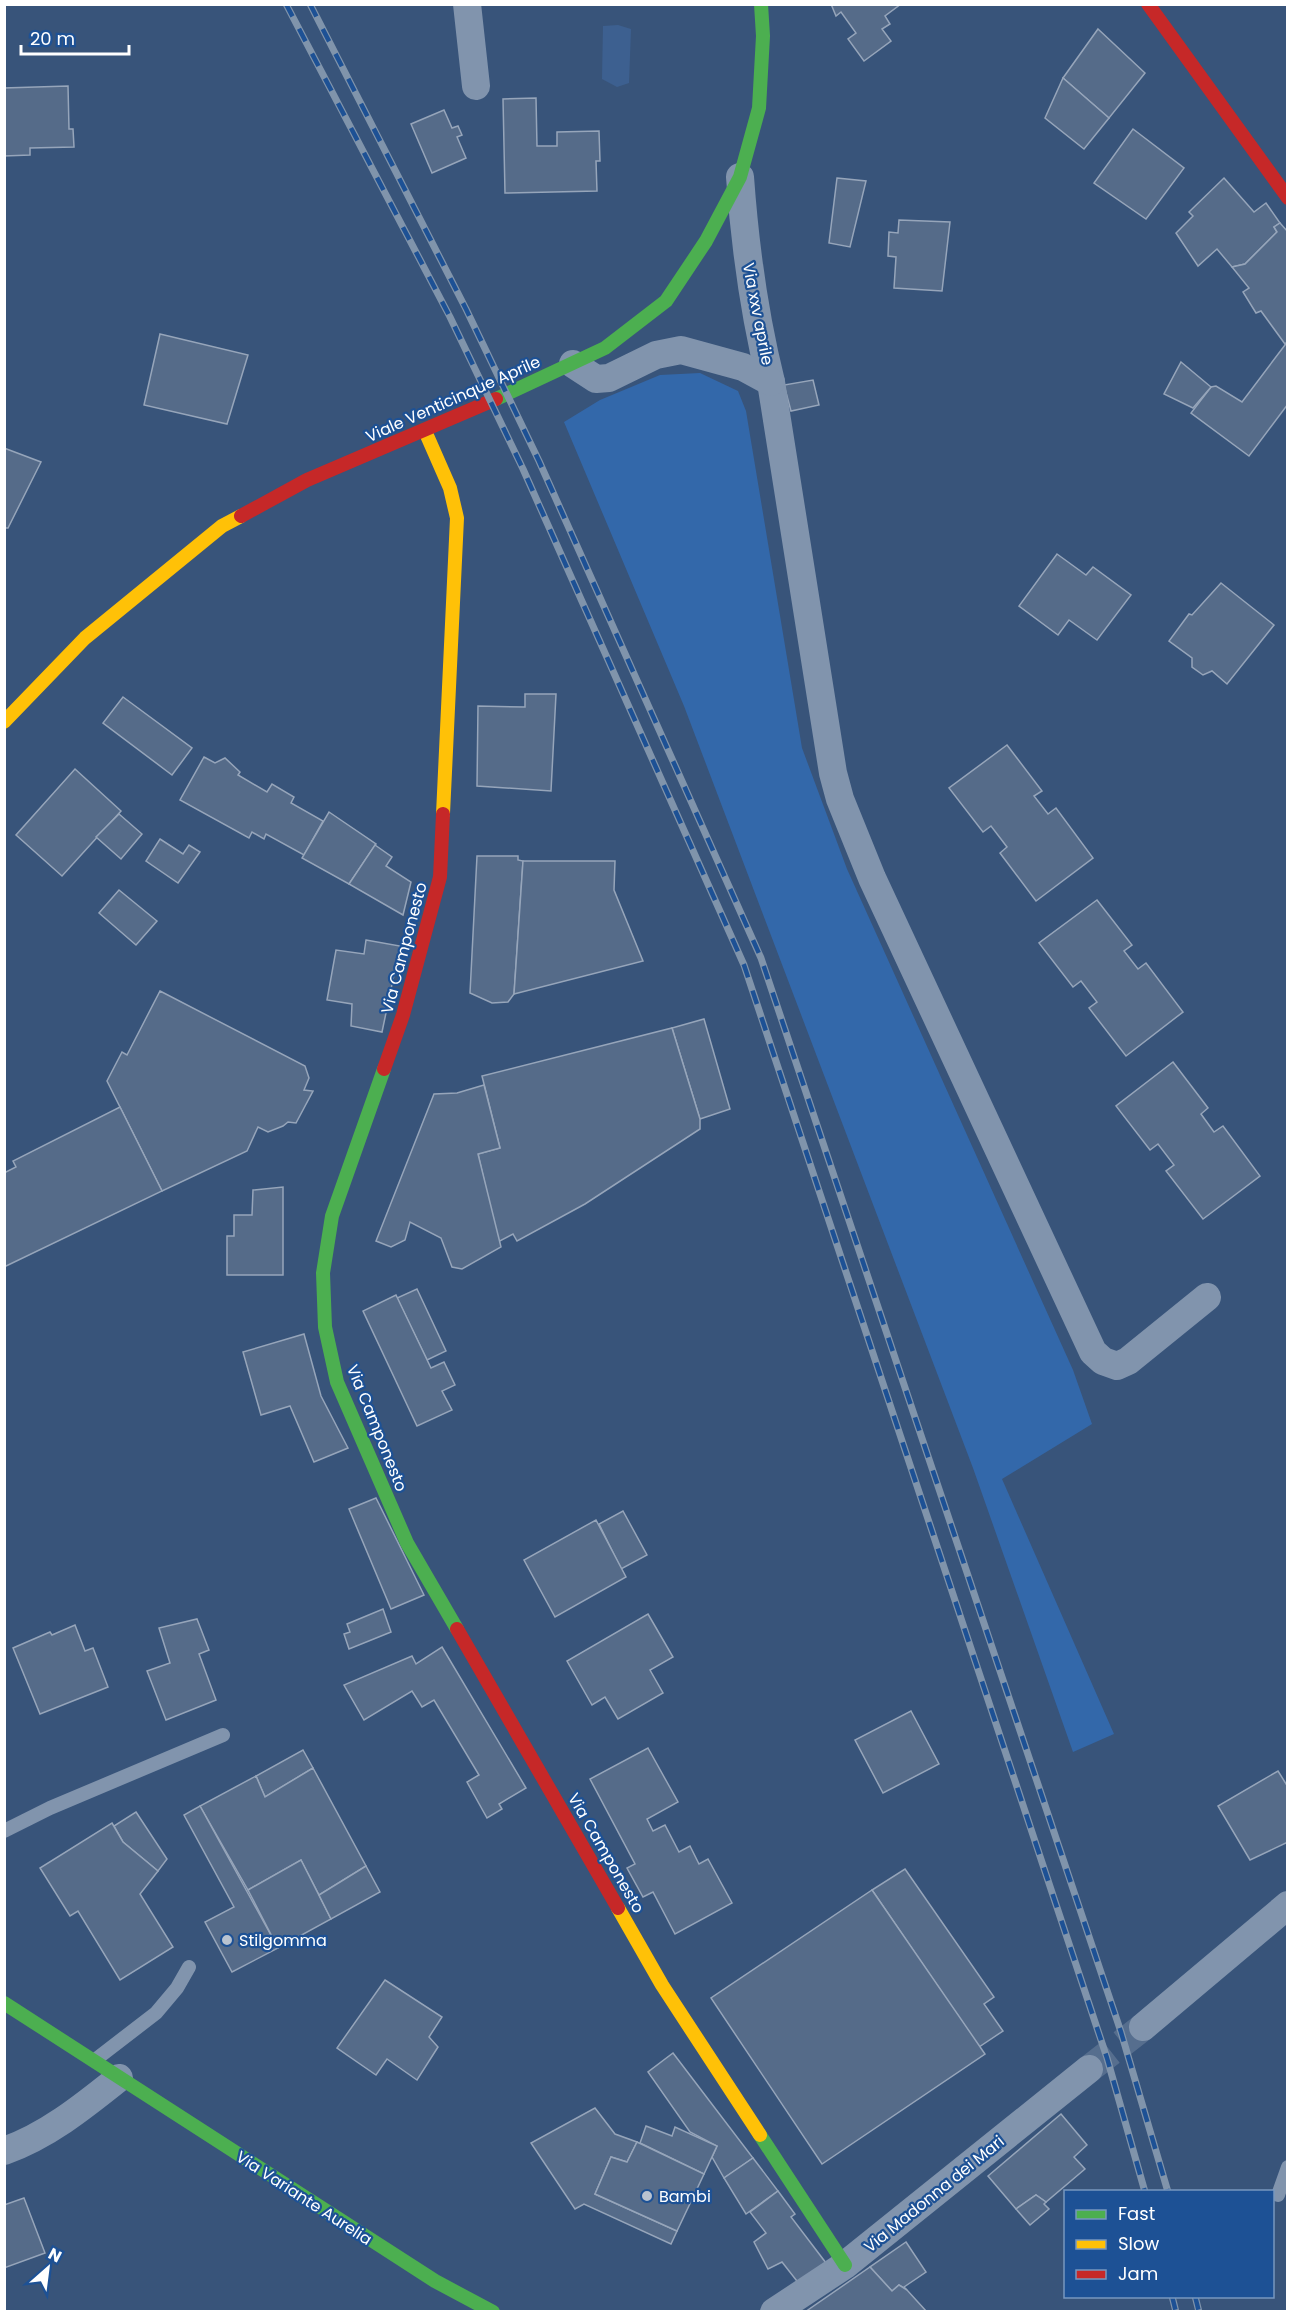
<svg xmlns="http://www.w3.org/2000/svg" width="1292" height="2316" font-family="Poppins,sans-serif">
<rect width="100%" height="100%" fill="#38547a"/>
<!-- green -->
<path fill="#3368aa" d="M700,373l38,18 8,20 56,337 45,121 226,501 19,54 -90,55 112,255 -41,18 -100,-284 -289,-762 -120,-284 36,-22 60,-25z"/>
<!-- water -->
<path fill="#3d6090" d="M618,25l13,4 -2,54 -12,4 -15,-8 1,-53z"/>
<!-- building -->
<g fill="#556b89" stroke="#96a5ba" stroke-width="1.5">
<path d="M831,4h70l-16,12 5,8 -8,5 9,12 -27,20 -16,-22 8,-6 -15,-21 -5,4z"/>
<path d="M1098,29l47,44 -36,45 -46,-40z"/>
<path d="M1063,78l46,40 -25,31 -39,-31z"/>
<path d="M68,86l1,43h4l1,18 -44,1v7l-26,1v-68z"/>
<path d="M536,98l1,48h20v-14l42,-1 1,30h-4l1,30 -92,2 -2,-94z"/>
<path d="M444,110l8,18 6,-2 4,9 -5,2 9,21 -34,15 -21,-49z"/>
<path d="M1133,129l51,39 -38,51 -52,-36z"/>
<path d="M837,178l29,3 -16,66 -21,-4z"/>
<path d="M1224,178l30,34 12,-9 14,20 -6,4 3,5 -32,32 -13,3 -15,-18 -19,17 -22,-33 17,-17 -4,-4z"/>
<path d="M899,220l51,2 -8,69 -48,-3 2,-31 -8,-1 1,-24 9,1z"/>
<path d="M1280,223l8,9v109l-3,3 -24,-33 -5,2 -13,-21 6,-4 -17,-21 13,-3 32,-32 -3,-5z"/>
<path d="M160,334l88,21 -21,69 -83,-19z"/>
<path d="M1288,341v63l-39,52 -58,-43 20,-26 5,-1 26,16z"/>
<path d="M1181,362l30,25 -18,21 -29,-14z"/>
<path d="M813,380l6,25 -28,6 -7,-26z"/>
<path d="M4,448l37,14 -33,66h-4z"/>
<path d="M1057,554l29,21 7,-8 38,28 -34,45 -28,-20 -11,15 -39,-29z"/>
<path d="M1221,583l53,42 -47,59 -15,-13 -9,4 -11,-8v-9l-23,-17 20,-27 3,1z"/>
<path d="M525,694h31l-5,97 -74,-5 1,-80 47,1z"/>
<path d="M123,697l69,51 -20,27 -69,-52z"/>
<path d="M1007,745l35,46 -8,5 14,18 8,-6 37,50 -57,43 -36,-48 7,-6 -16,-21 -8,6 -34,-44z"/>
<path d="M204,757l11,6 10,-5 15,14 -2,3 29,17 5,-8 22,13 -3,6 32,18 -19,34 -38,-21 -2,5 -12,-7 -3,6 -69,-38z"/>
<path d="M75,769l46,42 -59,65 -46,-41z"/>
<path d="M329,812l47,32 -27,40 -47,-26z"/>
<path d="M119,814l23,20 -21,25 -25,-22z"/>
<path d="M160,839l23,15 6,-9 11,7 -22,31 -32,-22z"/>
<path d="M375,845l17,12 -6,9 25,16 -8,33 -54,-31z"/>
<path d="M477,856h41v4l5,1 -9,133 -6,8 -16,1 -22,-10z"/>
<path d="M523,861h92l-1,29 29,71 -129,33z"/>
<path d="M119,890l38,31 -21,24 -37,-32z"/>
<path d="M1097,900l35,45 -8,6 14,18 8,-6 37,49 -57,44 -37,-48 8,-6 -16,-21 -8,6 -34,-44z"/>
<path d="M366,940l34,6 -18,86 -31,-6 1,-22 -25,-4 9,-50 28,4z"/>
<path d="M160,991l145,75 4,12 -5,12 9,1 -17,32 -8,-1 -5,4 -15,6 -10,-5 -11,24 -85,40 -55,-110 15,-29 5,3z"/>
<path d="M704,1019l26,90 -30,10 -28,-91z"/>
<path d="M672,1028l28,91v10l-115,75 -68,37 -4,-7 -15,8 -20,-88 22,-6 -18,-72z"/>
<path d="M1173,1062l35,46 -7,6 13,18 9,-6 37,50 -57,43 -37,-48 8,-6 -16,-21 -8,6 -34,-44z"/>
<path d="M484,1085l16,63 -22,6 23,93 -39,22 -10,-2 -11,-29 -31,-16 -5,18 -14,7 -15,-6 58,-147 23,-1z"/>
<path d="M120,1107l42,84 -158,76v-94l12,-6 -3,-6z"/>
<path d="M283,1187v88h-56v-39h7v-21h18l1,-25z"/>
<path d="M417,1289l29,62 -19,9 -30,-62z"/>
<path d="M396,1295l35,73 13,-6 11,23 -13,6 10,19 -35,16 -54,-115z"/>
<path d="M304,1334l17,62 27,52 -34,14 -24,-56 -29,9 -18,-63z"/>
<path d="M376,1498l48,97 -33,14 -42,-100z"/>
<path d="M623,1511l24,44 -26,14 -22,-45z"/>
<path d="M596,1520l30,57 -71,40 -31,-57z"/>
<path d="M383,1609l8,23 -42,17 -5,-15 6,-2 -3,-8z"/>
<path d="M648,1614l25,43 -23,13 13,23 -45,26 -13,-22 -13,8 -25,-44z"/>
<path d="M197,1619l12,31 -10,4 17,46 -50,20 -19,-49 23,-8 -11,-35z"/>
<path d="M75,1625l10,26 8,-3 15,39 -68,27 -27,-66 37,-16 2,3z"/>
<path d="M442,1647l84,141 -27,16 3,5 -15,9 -20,-36 12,-7 -45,-75 -12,7 -10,-16 -48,29 -20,-35 68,-29 4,8z"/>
<path d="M911,1711l28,53 -56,29 -28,-53z"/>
<path d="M648,1748l30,54 -31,17 6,12 12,-6 14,27 11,-6 9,18 9,-5 24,44 -57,31 -22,-42 -10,5 -16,-29 8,-4 -45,-85z"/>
<path d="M303,1750l10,18 -48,29 -9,-21z"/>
<path d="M313,1768l53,98 -47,29 -18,-35 -53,30 -48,-84 56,-30 9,21z"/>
<path d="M1278,1771l10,16v55l-38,18 -32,-54z"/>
<path d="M200,1806l78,142 -46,24 -27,-50 29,-15 -50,-92z"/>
<path d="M136,1812l31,47 -9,12 -35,-29 -9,-16z"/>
<path d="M112,1823l11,19 35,29 -18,23 33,53 -53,33 -42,-69 -8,5 -30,-48z"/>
<path d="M301,1860l30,59 -53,29 -30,-58z"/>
<path d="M366,1866l14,26 -49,27 -12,-24z"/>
<path d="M905,1869l89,128 -10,7 19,27 -24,16 -107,-157z"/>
<path d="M872,1890l113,164 -163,110 -111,-166z"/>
<path d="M385,1980l57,37 -13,20 9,10 -21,33 -30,-21 -11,16 -39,-27z"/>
<path d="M673,2053l80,105 -29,20 -12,-21 5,-11 -27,-14 -42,-60z"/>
<path d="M595,2108l20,26 22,8 -10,20 -16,-5 -16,37 82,37 -6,13 -87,-40 -9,5 -44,-66z"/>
<path d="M1061,2114l26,31 -13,12 11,12 -39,33 -10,-7 -20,14 -28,-33z"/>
<path d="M646,2126l26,10 3,-9 42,19 -13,28 -64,-31z"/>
<path d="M637,2142l67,32 -27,57 -82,-37 16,-37 16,5z"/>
<path d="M753,2158l25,33 -32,23 -22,-36z"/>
<path d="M778,2191l17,23 -4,3 35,46 -26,22 -18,-23 -14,7 -14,-27 12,-9 -16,-21z"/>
<path d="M1036,2195l10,7 -2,2 5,5 -19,16 -14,-16z"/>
<path d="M24,2198l21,55 -41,15v-63z"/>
<path d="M906,2242l20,30 -22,15 3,3 -8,-5 -7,6 -22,-24z"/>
<path d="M870,2267l22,24 7,-6 8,5 20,22h-122z"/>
</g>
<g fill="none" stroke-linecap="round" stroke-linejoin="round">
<!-- street-tunnel -->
<path stroke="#566e8e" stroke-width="28" stroke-dasharray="28 14" stroke-linecap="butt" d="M1089,2069l54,-42"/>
<!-- lane -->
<g stroke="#8194ad" stroke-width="14">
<path d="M4,1831l46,-23 173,-73"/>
<path d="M95,2060l61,-47 21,-25 12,-21"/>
<path d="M1278,2195l10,-28"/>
</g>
<!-- street -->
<g stroke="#8194ad" stroke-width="28">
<path d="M467,4l9,82"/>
<path d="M740,177c5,69 14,137 31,205l62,391 7,26 32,79 221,474 10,9 14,5 11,-5 79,-64"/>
<path d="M573,364l23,15 13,-1 47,-23 25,-5 62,17 28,15"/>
<path d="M1143,2027l145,-122"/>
<path d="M4,2151c43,-15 80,-45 115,-73"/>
<path d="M774,2312l71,-47 244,-196"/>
</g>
<!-- fast -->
<g stroke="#4caf50" stroke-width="14">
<path d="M496,399l109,-51 61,-47 40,-60 34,-64 19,-69 4,-72 -2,-32"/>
<path d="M384,1069l-52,147 -9,57 2,54 12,55 70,161 50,86"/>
<path d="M4,2003l431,278 58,31"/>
<path d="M760,2135l85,130"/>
</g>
<!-- slow -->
<g stroke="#ffc107" stroke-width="14">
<path d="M425,431l25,57 7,30 -14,296"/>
<path d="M4,722l81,-84 137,-112 19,-10"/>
<path d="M618,1908l44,77 98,150"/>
</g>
<!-- jam -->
<g stroke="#c62828" stroke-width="14">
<path d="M1148,4l140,194"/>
<path d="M241,516l66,-36 189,-81"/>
<path d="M384,1069l19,-54 37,-138 3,-63"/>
<path d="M457,1629l161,279"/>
</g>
<defs>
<g id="rail">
<path d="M286,4l164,313 73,152 221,496 363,1093 38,134"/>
<path d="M310,4l156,305 73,152 222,497 360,1074 47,160"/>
<path d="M1172,2296l4,16"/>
<path d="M1195,2296l4,16"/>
</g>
</defs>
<!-- rail casing -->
<use href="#rail" stroke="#8094ab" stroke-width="7"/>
<!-- rail -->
<use href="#rail" stroke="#1d5195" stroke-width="4.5" stroke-dasharray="14" stroke-linecap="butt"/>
</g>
<!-- markers -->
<g fill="#b9c3d0" stroke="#1d5195" stroke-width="2">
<circle cx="227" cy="1940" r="6"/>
<circle cx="647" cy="2196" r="6"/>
</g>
<g text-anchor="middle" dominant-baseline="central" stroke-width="4.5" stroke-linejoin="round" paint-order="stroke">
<!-- street labels -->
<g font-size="16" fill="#fff" stroke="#1d5195">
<text transform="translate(758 314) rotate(79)">Via xxv aprile</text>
<text transform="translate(453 399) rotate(-24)">Viale Venticinque Aprile</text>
<text transform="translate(404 948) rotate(-75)">Via Camponesto</text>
<text transform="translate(377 1428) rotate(68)">Via Camponesto</text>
<text transform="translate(606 1853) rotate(60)">Via Camponesto</text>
<text transform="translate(934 2194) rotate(-39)">Via Madonna dei Mari</text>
<text transform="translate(304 2198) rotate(33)">Via Variante Aurelia</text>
</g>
<!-- poi labels -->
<g font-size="16" fill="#fff" stroke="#1d5195" text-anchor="start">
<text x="239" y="1940">Stilgomma</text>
<text x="659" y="2196">Bambi</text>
</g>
</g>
<!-- border -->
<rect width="1292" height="2316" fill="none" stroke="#ffffff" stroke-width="12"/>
<!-- legend -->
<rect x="1064" y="2190" width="210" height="108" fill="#1d5195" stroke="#7797bf" stroke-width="1.5"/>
<rect x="1076" y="2210" width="30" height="9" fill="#4caf50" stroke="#7797bf" stroke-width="1.5"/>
<text x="1118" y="2220" font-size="18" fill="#ffffff">Fast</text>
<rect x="1076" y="2240" width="30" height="9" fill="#ffc107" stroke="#7797bf" stroke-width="1.5"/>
<text x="1118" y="2250" font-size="18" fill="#ffffff">Slow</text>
<rect x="1076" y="2270" width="30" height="9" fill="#c62828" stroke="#7797bf" stroke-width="1.5"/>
<text x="1118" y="2280" font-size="18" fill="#ffffff">Jam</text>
<!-- north arrow -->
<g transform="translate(48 2268) rotate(28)" stroke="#1d5195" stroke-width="4.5" paint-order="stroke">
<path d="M0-4.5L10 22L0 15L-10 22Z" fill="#ffffff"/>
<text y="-9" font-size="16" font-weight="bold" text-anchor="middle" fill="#ffffff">N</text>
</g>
<!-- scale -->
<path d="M21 45v9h108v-9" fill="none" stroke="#ffffff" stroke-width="3"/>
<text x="30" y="45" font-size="18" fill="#ffffff" stroke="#1d5195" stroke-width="4.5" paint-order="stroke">20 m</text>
</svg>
